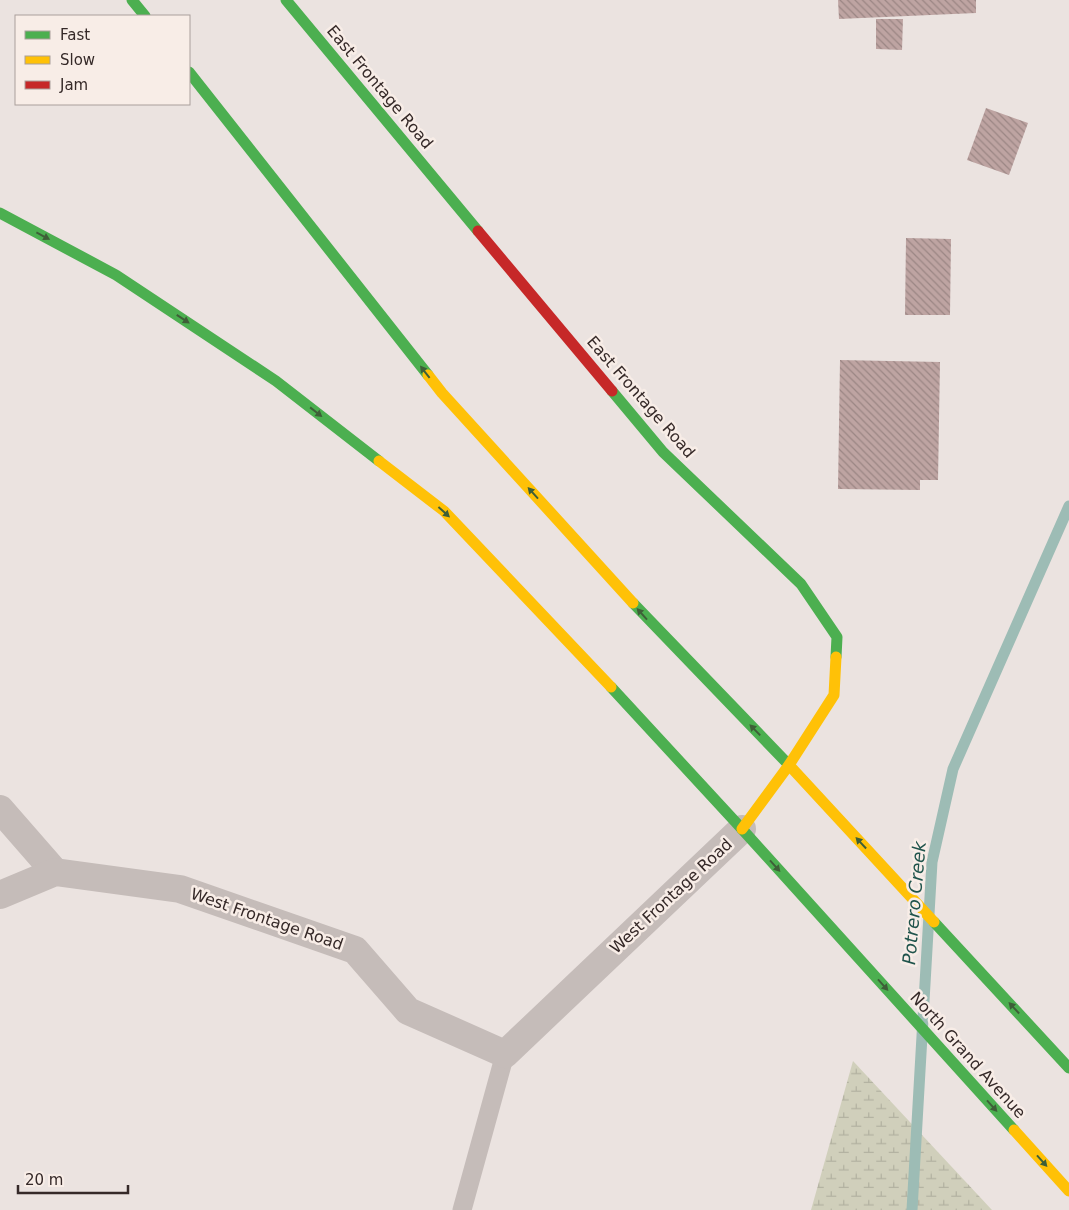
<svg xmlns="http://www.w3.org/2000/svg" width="1069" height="1210" font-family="'DejaVu Sans',sans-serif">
<defs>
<pattern id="wetland-marsh" width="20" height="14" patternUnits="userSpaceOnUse" patternTransform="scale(1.25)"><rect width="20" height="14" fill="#d0cfbb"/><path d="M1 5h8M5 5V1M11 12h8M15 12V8" fill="none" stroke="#b3b2a1"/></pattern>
<pattern id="building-back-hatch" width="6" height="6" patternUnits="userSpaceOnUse" patternTransform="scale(1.25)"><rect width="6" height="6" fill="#bea4a2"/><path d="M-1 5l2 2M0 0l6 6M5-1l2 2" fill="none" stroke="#9b8684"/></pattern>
</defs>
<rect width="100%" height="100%" fill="#ebe3e0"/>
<!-- wetland -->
<path fill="url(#wetland-marsh)" d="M853,1061l139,149h-181z"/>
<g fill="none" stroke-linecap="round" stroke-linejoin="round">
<!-- stream -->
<path stroke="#9dbcb5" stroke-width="11" d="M912,1210l20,-348 21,-93 116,-263"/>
</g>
<!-- building -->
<g fill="url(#building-back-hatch)">
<path d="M838,0h138v13l-137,6z"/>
<path d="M876,19h27l-1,31 -26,-1z"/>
<path d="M986,108l42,15 -19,52 -42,-15z"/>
<path d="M906,238l45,1 -1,76h-45z"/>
<path d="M840,360l100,2 -2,118h-18v10l-82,-1z"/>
</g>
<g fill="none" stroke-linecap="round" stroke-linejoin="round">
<!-- lane -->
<path stroke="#c5bcb9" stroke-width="19" d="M462,1210l43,-156"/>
<!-- street -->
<g stroke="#c5bcb9" stroke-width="28">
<path d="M0,809l55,63"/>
<path d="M0,895l55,-23 125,17 175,61 53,61 97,43 237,-225"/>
</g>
<!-- fast -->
<g stroke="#4caf50" stroke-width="11">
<path d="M132,0l13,16"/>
<path d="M286,0l192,231"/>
<path d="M189,72l239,303"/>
<path d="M0,213l116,62 160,106 103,80"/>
<path d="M612,391l51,61 138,132 36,53 -1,20"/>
<path d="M633,603l156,162"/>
<path d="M611,687l131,142"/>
<path d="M742,829l272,301"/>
<path d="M934,922l135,146"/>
</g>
<!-- slow -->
<g stroke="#ffc107" stroke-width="11">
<path d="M428,375l14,18 191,210"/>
<path d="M379,461l65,50 167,176"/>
<path d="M789,765l145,157"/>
<path d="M742,829l47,-64 45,-70 2,-38"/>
<path d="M1014,1130l55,61"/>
</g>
<!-- jam -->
<path stroke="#c62828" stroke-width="11" d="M478,231l134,160"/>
</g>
<!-- one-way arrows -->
<defs><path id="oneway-solid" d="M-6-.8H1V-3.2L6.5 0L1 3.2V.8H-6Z" transform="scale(1.25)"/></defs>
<g fill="#3e5f38">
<use href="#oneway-solid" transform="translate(43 236) rotate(28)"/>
<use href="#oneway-solid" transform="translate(183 319) rotate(33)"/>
<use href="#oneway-solid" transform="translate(425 372) rotate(-128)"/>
<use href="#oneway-solid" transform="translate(316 412) rotate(38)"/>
<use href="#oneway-solid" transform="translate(533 493) rotate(-132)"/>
<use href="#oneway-solid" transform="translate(444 512) rotate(42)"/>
<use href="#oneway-solid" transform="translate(642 614) rotate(-132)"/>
<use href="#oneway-solid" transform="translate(755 730) rotate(-134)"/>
<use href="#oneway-solid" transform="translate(861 843) rotate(-133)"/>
<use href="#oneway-solid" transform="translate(775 866) rotate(48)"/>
<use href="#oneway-solid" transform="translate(883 985) rotate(48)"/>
<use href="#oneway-solid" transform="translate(1014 1008) rotate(-133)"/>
<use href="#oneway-solid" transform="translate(992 1106) rotate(48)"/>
<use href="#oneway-solid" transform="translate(1042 1161) rotate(48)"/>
</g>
<g text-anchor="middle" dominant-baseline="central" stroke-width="5" stroke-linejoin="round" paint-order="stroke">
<!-- street labels -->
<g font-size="16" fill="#352928" stroke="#f8ede7">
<text transform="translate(380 87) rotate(50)">East Frontage Road</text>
<text transform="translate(641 397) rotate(49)">East Frontage Road</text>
<text transform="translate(671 896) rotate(-43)">West Frontage Road</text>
<text transform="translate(267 919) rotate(19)">West Frontage Road</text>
<text transform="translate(968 1055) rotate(48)">North Grand Avenue</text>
</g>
<!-- water labels -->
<g font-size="18" font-style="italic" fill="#20544c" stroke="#f8ede7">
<text transform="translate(914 903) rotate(-85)">Potrero Creek</text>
</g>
</g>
<!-- legend -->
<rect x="15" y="15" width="175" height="90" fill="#f8ede7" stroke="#aa9f9b"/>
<rect x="25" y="31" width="25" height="8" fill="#4caf50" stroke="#aa9f9b"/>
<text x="60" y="40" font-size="15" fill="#352928">Fast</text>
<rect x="25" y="56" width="25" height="8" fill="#ffc107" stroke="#aa9f9b"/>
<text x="60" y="65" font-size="15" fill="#352928">Slow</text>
<rect x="25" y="81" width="25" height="8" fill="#c62828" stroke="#aa9f9b"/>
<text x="60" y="90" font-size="15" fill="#352928">Jam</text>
<!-- scale -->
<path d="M18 1185v8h110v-8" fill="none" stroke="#352928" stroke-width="2.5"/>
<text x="25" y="1185" font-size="15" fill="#352928" stroke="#f8ede7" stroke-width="4" paint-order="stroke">20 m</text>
</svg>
